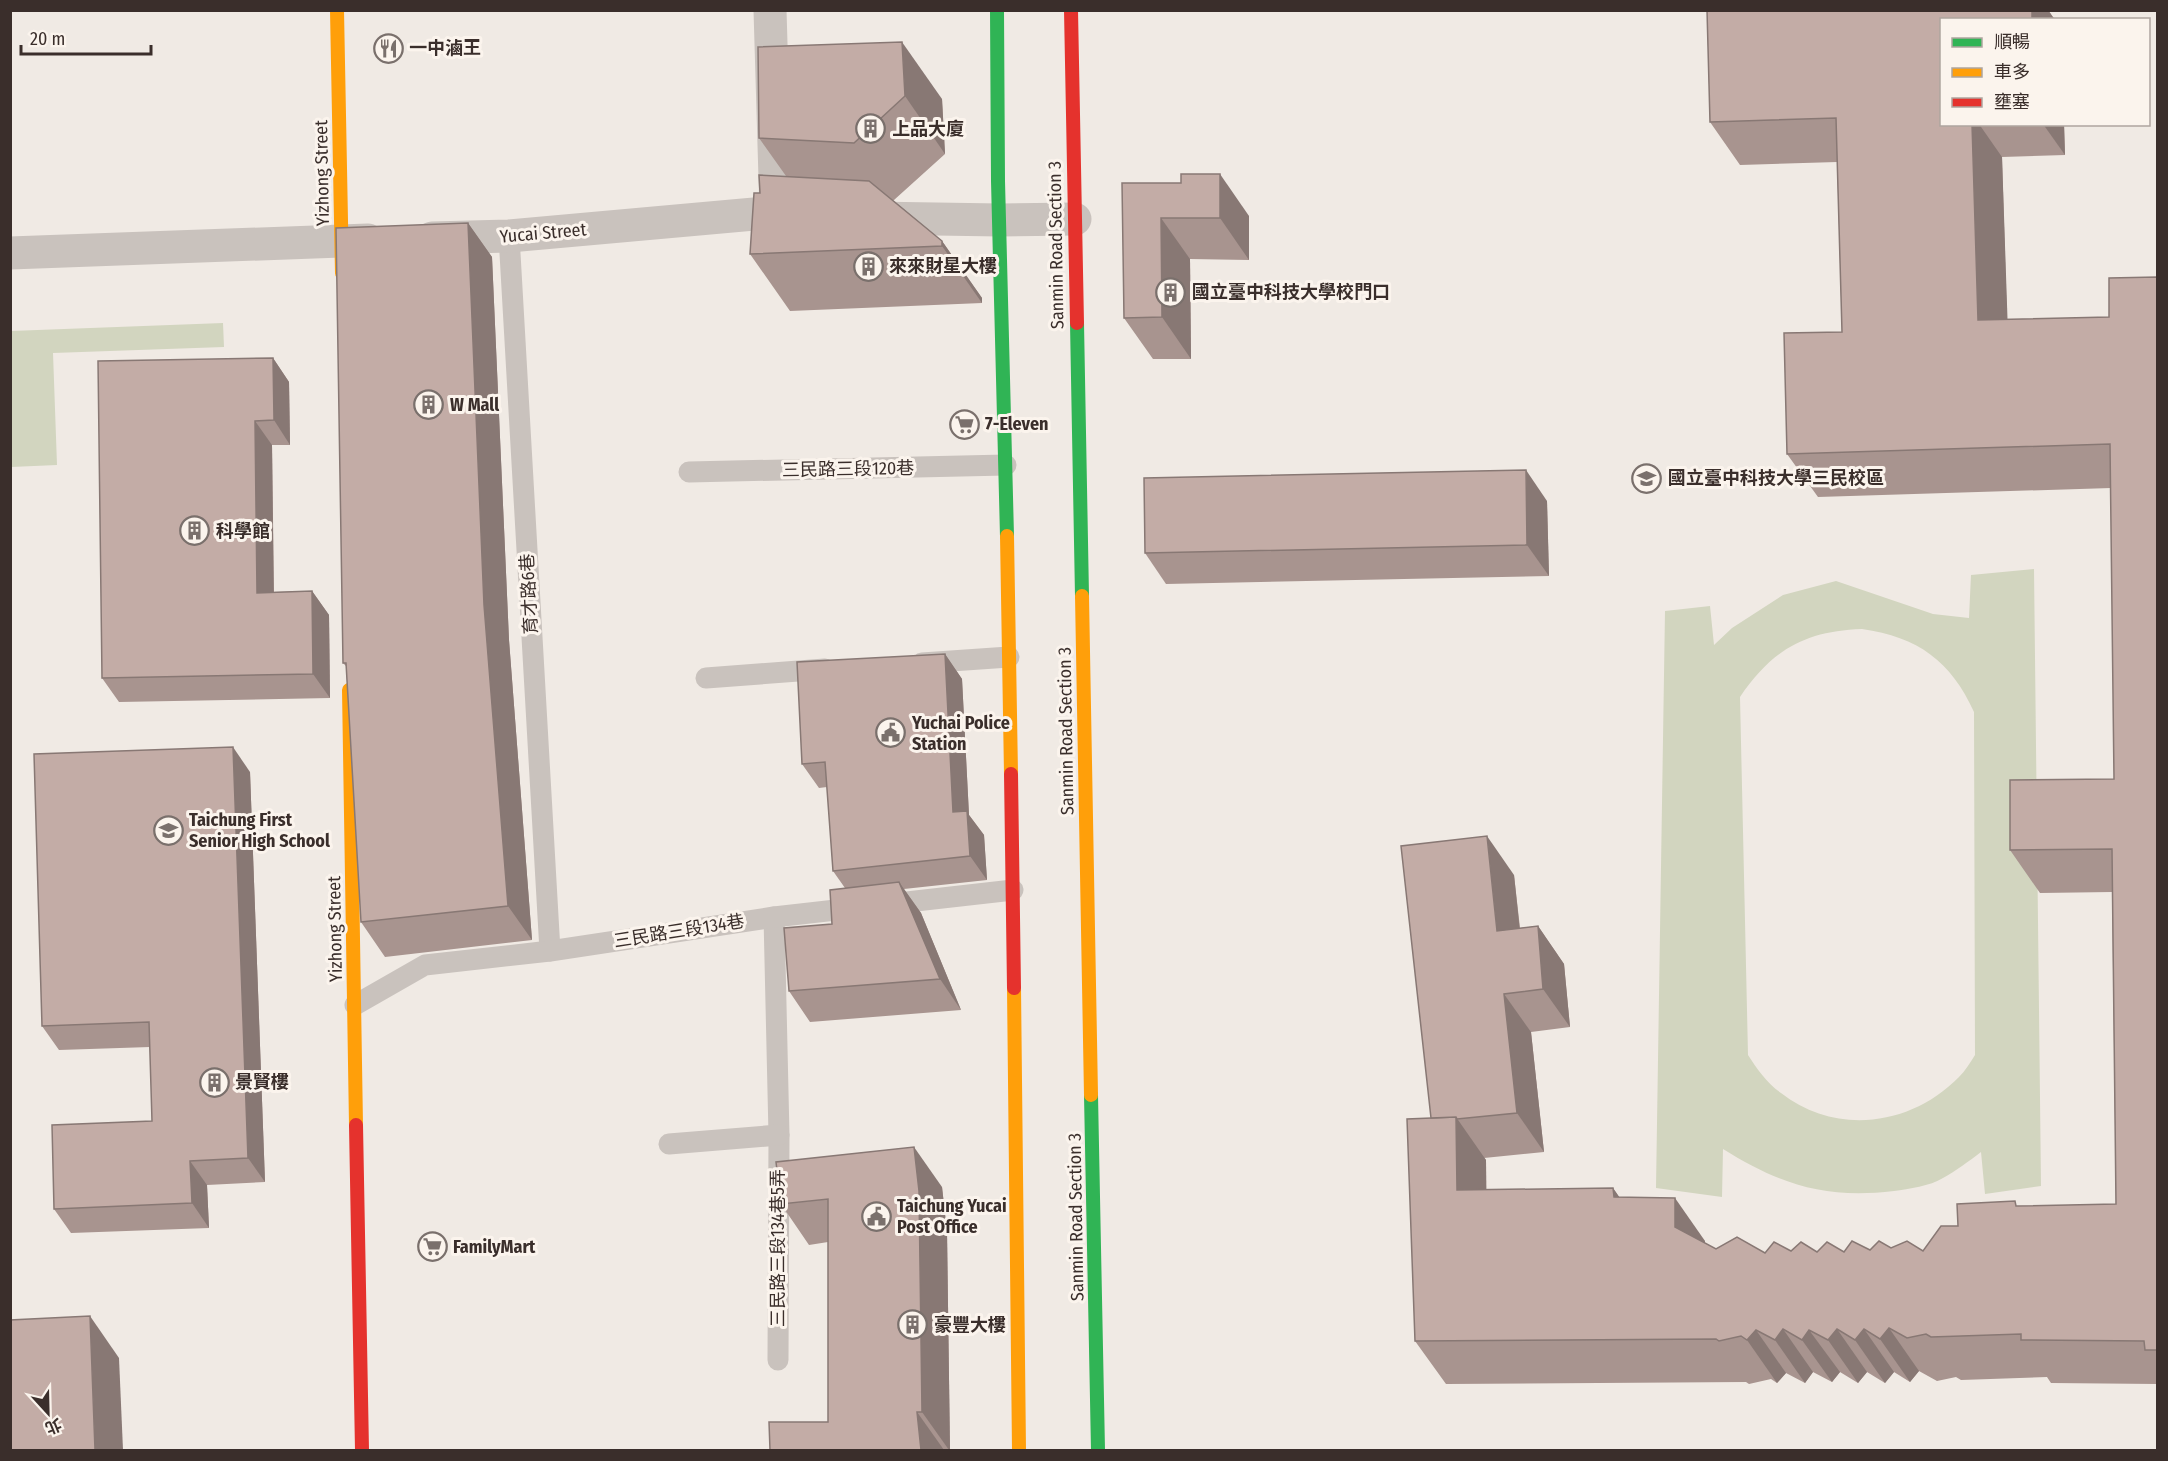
<svg xmlns="http://www.w3.org/2000/svg" width="2168" height="1461" font-family="'Fira Sans Condensed','Noto Sans TC',sans-serif">
<rect width="100%" height="100%" fill="#f0eae4"/>
<!-- green -->
<g fill="#d2d5bf" fill-rule="evenodd">
<path d="M223,323l1,24 -171,6 4,112 -46,2v-136z"/>
<path d="M2034,569l7,617 -56,8 -4,-42c-12,9 -25,19 -38,26 -13,8 -34,11 -49,13 -69,8 -113,-6 -171,-42l-1,48 -66,-9 9,-577 45,-5 4,39 18,-17 51,-33 53,-14 97,33 36,4 2,-43zM1862,629c56,8 89,32 112,83l1,343c-5,8 -10,16 -16,22 -48,49 -123,59 -178,16 -14,-10 -24,-24 -33,-38l-8,-358c32,-47 65,-66 122,-68z"/>
</g>
<g fill="none" stroke-linecap="round" stroke-linejoin="round">
<!-- lane -->
<g stroke="#c9c2bd" stroke-width="21">
<path d="M509,236l41,715"/>
<path d="M689,472l317,-7"/>
<path d="M922,663l87,-6"/>
<path d="M706,678l119,-9"/>
<path d="M774,917l5,218 -1,225"/>
<path d="M355,1005l70,-40 125,-14 224,-34 239,-27"/>
<path d="M669,1144l110,-9"/>
</g>
<!-- street -->
<g stroke="#c9c2bd" stroke-width="33">
<path d="M770,10l6,202"/>
<path d="M872,218l128,2 75,-1"/>
<path d="M432,238l77,-2 267,-24 20,1"/>
<path d="M10,253l358,-13"/>
</g>
<!-- fast -->
<g stroke="#30b455" stroke-width="14">
<path d="M997,10l1,171 9,355"/>
<path d="M1077,323l5,273"/>
<path d="M1091,1095l7,355"/>
</g>
<!-- slow -->
<g stroke="#ff9f0a" stroke-width="14">
<path d="M337,10l5,263"/>
<path d="M1007,536l4,238"/>
<path d="M1082,596l9,499"/>
<path d="M349,690l7,435"/>
<path d="M1014,988l5,462"/>
</g>
<!-- jam -->
<g stroke="#e5322d" stroke-width="14">
<path d="M1071,10l6,313"/>
<path d="M1011,774l3,214"/>
<path d="M356,1125l6,325"/>
</g>
</g>
<!-- wall -->
<g fill="#a8948f">
<path d="M1707,10h341l7,10h-114v104h123l1,31 -63,2 5,163 102,-3 48,-40v1107l-106,-1 -4,-6 -86,3 -5,-3 -19,4 -18,-10 -9,11 -16,-10 -9,11 -18,-11 -9,11 -18,-11 -8,10 -19,-10 -8,11 -19,-10 -9,10 -6,-4 -22,5 -3,-2 -300,2 -31,-43 16,-223 83,-243 6,53 18,-2 26,38 6,63 -39,5 13,120 -60,6 2,2v30l127,-2 6,9 86,44v2l11,6 49,4 26,-2 53,1 26,-2 21,-2 32,3 35,-25 61,-20 97,-2 -4,-312 -72,1 -30,-43 104,-71 -3,-291 -293,9 -31,-43 55,-122 -5,-170 -97,3 -30,-43z"/>
<path d="M758,47l184,52 3,55 -51,46h-1l49,41 40,57v5l-192,8 -40,-57 10,-61 26,-17 -27,-38z"/>
<path d="M1122,183l127,33v44l-59,-1 1,100h-38l-29,-41z"/>
<path d="M468,223l24,34 17,383 23,300 -147,17 -24,-35 -15,-256 -3,-3z"/>
<path d="M273,358l16,24 1,63h-18l2,147 38,-1 17,24 1,83 -211,4 -17,-24z"/>
<path d="M1547,501l2,75 -383,8 -21,-31z"/>
<path d="M945,654l17,25 7,136 15,20 3,45 -83,9 17,24 40,97 -151,12 -21,-31 43,-67 13,-36 -12,-17 -6,-84 -8,1 -17,-24z"/>
<path d="M250,772l15,410 -58,3 2,43 -138,5 -17,-24 98,-88 -2,-74 -91,3 -17,-24z"/>
<path d="M942,1187l5,45 3,218h-180l58,-28v-180l-19,3 -28,-41z"/>
</g>
<!-- shaded-wall -->
<g fill="#887874">
<path d="M2032,10h16l7,10h-23z"/>
<path d="M902,42l40,57 3,55 -40,-58z"/>
<path d="M1972,124h7l23,33 7,206 -31,-43z"/>
<path d="M2043,124h21l1,31z"/>
<path d="M1220,174l29,42v44l-29,-42z"/>
<path d="M1161,218l29,41 1,100 -29,-42z"/>
<path d="M468,223l24,34 17,383 23,300 -24,-34 -24,-301z"/>
<path d="M942,241l40,57v5l-40,-57z"/>
<path d="M273,358l16,24 1,63 -16,-25z"/>
<path d="M255,421l17,24 2,172 -17,-24z"/>
<path d="M1526,470l21,31 2,75 -22,-31z"/>
<path d="M312,591l17,24 1,83 -17,-24z"/>
<path d="M945,654l17,25 7,136 15,20 3,45 -17,-24 -17,-44z"/>
<path d="M233,747l17,25 15,410 -17,-24z"/>
<path d="M1487,836l27,39 10,95 -27,-39z"/>
<path d="M899,882l22,31 40,97 -21,-31z"/>
<path d="M1538,926l26,38 6,63 -27,-38z"/>
<path d="M1504,994l27,38 13,120 -27,-39z"/>
<path d="M1456,1117l30,43 1,73 -30,-43z"/>
<path d="M914,1147l28,40 5,45 3,218h-1l-27,-38z"/>
<path d="M190,1161l17,24 2,43 -17,-25z"/>
<path d="M1613,1188l30,43 -29,-34z"/>
<path d="M1675,1198l30,43v28l-30,-42z"/>
<path d="M90,1316l29,42 4,92h-28z"/>
<path d="M1889,1328l30,43 -9,11 -30,-43z"/>
<path d="M1783,1329l30,43 -8,11 -30,-43z"/>
<path d="M1837,1329l30,43 -9,11 -30,-43z"/>
<path d="M1864,1329l30,43 -9,11 -30,-43z"/>
<path d="M1756,1330l30,43 -9,10 -30,-43z"/>
<path d="M1809,1330l31,42 -8,10 -30,-42z"/>
<path d="M917,1412l27,38h-24z"/>
</g>
<!-- building -->
<g fill="#c3aca6" stroke="#887874" stroke-width="1.5">
<path d="M1707,10h325v10h-91v104h31l6,196 131,-3v-39l48,-1v1073h-12l-1,-9 -123,-1v-6l-90,3 -5,-3 -19,4 -18,-10 -9,11 -16,-10 -9,11 -18,-11 -9,11 -19,-10 -7,10 -19,-11 -8,11 -19,-10 -9,10 -6,-4 -22,5 -3,-2 -301,2 -8,-222 49,-2 1,73 156,-2 1,9 61,1v29l41,22 21,-12 28,16 9,-11 17,9 10,-9 16,10 10,-10 17,10 8,-11 18,9 9,-9 12,7 16,-7 16,10 18,-25h17l-1,-22 58,-3 1,5 100,-2 -4,-355 -102,1v-70l104,-1 -4,-335 -323,10 -3,-121 58,-1 -6,-214 -126,4z"/>
<path d="M902,42l3,54 -51,47 -95,-5 -1,-91z"/>
<path d="M1181,174h39v44h-59l1,99 -38,1 -2,-135h59z"/>
<path d="M759,175l110,6 73,60v5l-192,8 4,-61h6z"/>
<path d="M468,223l16,382 24,301 -147,16 -15,-259h-3l-7,-435z"/>
<path d="M273,358l1,62 -19,1 2,172 55,-2 1,83 -211,4 -4,-317z"/>
<path d="M1526,470l1,75 -382,8 -1,-75z"/>
<path d="M945,654l8,158 14,-1 3,45 -137,15 -8,-109 -23,2 -5,-102z"/>
<path d="M233,747l15,411 -58,3 2,42 -138,6 -2,-84 100,-4 -3,-99 -107,4 -8,-272z"/>
<path d="M1487,836l10,95 41,-5 5,63 -39,5 13,119 -60,6 -1,-2 -25,1 -30,-272z"/>
<path d="M899,882l41,97 -151,12 -5,-63 48,-4 -2,-34z"/>
<path d="M914,1147l5,44 3,221h-5l4,38h-151l-1,-28h59v-223l-47,5 -5,-42z"/>
<path d="M90,1316l5,134h-85v-130z"/>
</g>
<!-- icons -->
<defs>
<symbol id="restaurant-ring" viewBox="-11 -11 22 22"><circle r="9.5" fill="#fbf4ed" stroke="#7a706c" stroke-width="1.5"/><path d="M-5-6h1v4h1v-4h1v4h1v-4h1v5L-1.5 .5V6h-2V.5L-5-1ZM5-6V6H3V1.5H1.5Q1.5-4 5-6Z" fill="#7a706c"/></symbol>
<symbol id="building-ring" viewBox="-11 -11 22 22"><circle r="9.5" fill="#fbf4ed" stroke="#7a706c" stroke-width="1.5"/><path d="M-4-6H4V6H1V3H-1V6H-4ZM-2.5-4.3h1.7v1.8h-1.7ZM.8-4.3h1.7v1.8H.8ZM-2.5-1h1.7V.8h-1.7ZM.8-1h1.7V.8H.8Z" fill="#7a706c"/></symbol>
<symbol id="supermarket-ring" viewBox="-11 -11 22 22"><circle r="9.5" fill="#fbf4ed" stroke="#7a706c" stroke-width="1.5"/><path d="M-6-5.5h2.5l.6 2H6L4.5 2H-2.5L-4.4-4H-6ZM-1.5 3.2a1.3 1.3 0 1 0 .1 0ZM3 3.2a1.3 1.3 0 1 0 .1 0Z" fill="#7a706c"/></symbol>
<symbol id="university-ring" viewBox="-11 -11 22 22"><circle r="9.5" fill="#fbf4ed" stroke="#7a706c" stroke-width="1.5"/><path d="M0-5L7-2L0 1L-7-2ZM-4 1L0 2.5L4 1V4Q0 6-4 4Z" fill="#7a706c"/></symbol>
<symbol id="civic-ring" viewBox="-11 -11 22 22"><circle r="9.5" fill="#fbf4ed" stroke="#7a706c" stroke-width="1.5"/><path d="M-.6-6.5H3V-4.5H.6V-3L4-1V1h2V6H-6V1h2V-1L-.6-3ZM-1.2 2.5V6h2.4V2.5Z" fill="#7a706c"/></symbol>
<symbol id="school-ring" viewBox="-11 -11 22 22"><circle r="9.5" fill="#fbf4ed" stroke="#7a706c" stroke-width="1.5"/><path d="M0-5L7-2L0 1L-7-2ZM-4 1L0 2.5L4 1V4Q0 6-4 4Z" fill="#7a706c"/></symbol>
</defs>
<g fill-rule="evenodd">
<use href="#restaurant-ring" x="372" y="32" width="33" height="33"/>
<use href="#building-ring" x="854" y="112" width="33" height="33"/>
<use href="#building-ring" x="852" y="250" width="33" height="33"/>
<use href="#building-ring" x="1154" y="276" width="33" height="33"/>
<use href="#building-ring" x="412" y="388" width="33" height="33"/>
<use href="#supermarket-ring" x="948" y="408" width="33" height="33"/>
<use href="#university-ring" x="1630" y="462" width="33" height="33"/>
<use href="#building-ring" x="178" y="514" width="33" height="33"/>
<use href="#civic-ring" x="874" y="716" width="33" height="33"/>
<use href="#school-ring" x="152" y="814" width="33" height="33"/>
<use href="#building-ring" x="198" y="1066" width="33" height="33"/>
<use href="#civic-ring" x="860" y="1200" width="33" height="33"/>
<use href="#supermarket-ring" x="416" y="1230" width="33" height="33"/>
<use href="#building-ring" x="896" y="1308" width="33" height="33"/>
</g>
<g text-anchor="middle" dominant-baseline="central" stroke-width="6" stroke-linejoin="round" paint-order="stroke">
<!-- poi labels -->
<g font-size="18" font-weight="bold" fill="#3a2e2b" stroke="#fbf4ed" text-anchor="start">
<text x="409" y="48">一中滷王</text>
<text x="892" y="129">上品大廈</text>
<text x="889" y="266">來來財星大樓</text>
<text x="1192" y="292">國立臺中科技大學校門口</text>
<text x="450" y="405">W Mall</text>
<text x="985" y="424">7-Eleven</text>
<text x="1668" y="478">國立臺中科技大學三民校區</text>
<text x="216" y="531">科學館</text>
<text x="912" y="723">Yuchai Police<tspan x="912" dy="21">Station</tspan></text>
<text x="189" y="820">Taichung First<tspan x="189" dy="21">Senior High School</tspan></text>
<text x="235" y="1082">景賢樓</text>
<text x="897" y="1206">Taichung Yucai<tspan x="897" dy="21">Post Office</tspan></text>
<text x="453" y="1247">FamilyMart</text>
<text x="934" y="1325">豪豐大樓</text>
</g>
<!-- street labels -->
<g font-size="18" fill="#3a2e2b" stroke="#fbf4ed">
<text transform="translate(322 173) rotate(-91)">Yizhong Street</text>
<text transform="translate(543 233) rotate(-5)">Yucai Street</text>
<text transform="translate(1056 245) rotate(-91)">Sanmin Road Section 3</text>
<text transform="translate(848 469) rotate(-1)">三民路三段120巷</text>
<text transform="translate(529 594) rotate(-93)">育才路6巷</text>
<text transform="translate(1066 731) rotate(-91)">Sanmin Road Section 3</text>
<text transform="translate(335 929) rotate(-91)">Yizhong Street</text>
<text transform="translate(679 931) rotate(-9)">三民路三段134巷</text>
<text transform="translate(1076 1217) rotate(-91)">Sanmin Road Section 3</text>
<text transform="translate(778 1248) rotate(-90)">三民路三段134巷5弄</text>
</g>
</g>
<!-- border -->
<rect width="2168" height="1461" fill="none" stroke="#3a2e2b" stroke-width="24"/>
<!-- legend -->
<rect x="1940" y="18" width="210" height="108" fill="#fbf4ed" stroke="#aea59f" stroke-width="1.5"/>
<rect x="1952" y="38" width="30" height="9" fill="#30b455" stroke="#aea59f" stroke-width="1.5"/>
<text x="1994" y="48" font-size="18" fill="#3a2e2b">順暢</text>
<rect x="1952" y="68" width="30" height="9" fill="#ff9f0a" stroke="#aea59f" stroke-width="1.5"/>
<text x="1994" y="78" font-size="18" fill="#3a2e2b">車多</text>
<rect x="1952" y="98" width="30" height="9" fill="#e5322d" stroke="#aea59f" stroke-width="1.5"/>
<text x="1994" y="108" font-size="18" fill="#3a2e2b">壅塞</text>
<!-- north arrow -->
<g transform="translate(48 1413) rotate(158)" stroke="#fbf4ed" stroke-width="4.5" paint-order="stroke">
<path d="M0-4.5L10 22L0 15L-10 22Z" fill="#3a2e2b"/>
<text y="-9" font-size="16" font-weight="bold" text-anchor="middle" fill="#3a2e2b">北</text>
</g>
<!-- scale -->
<path d="M21 45v9h130v-9" fill="none" stroke="#3a2e2b" stroke-width="3"/>
<text x="30" y="45" font-size="18" fill="#3a2e2b" stroke="#fbf4ed" stroke-width="4.5" paint-order="stroke">20 m</text>
</svg>
